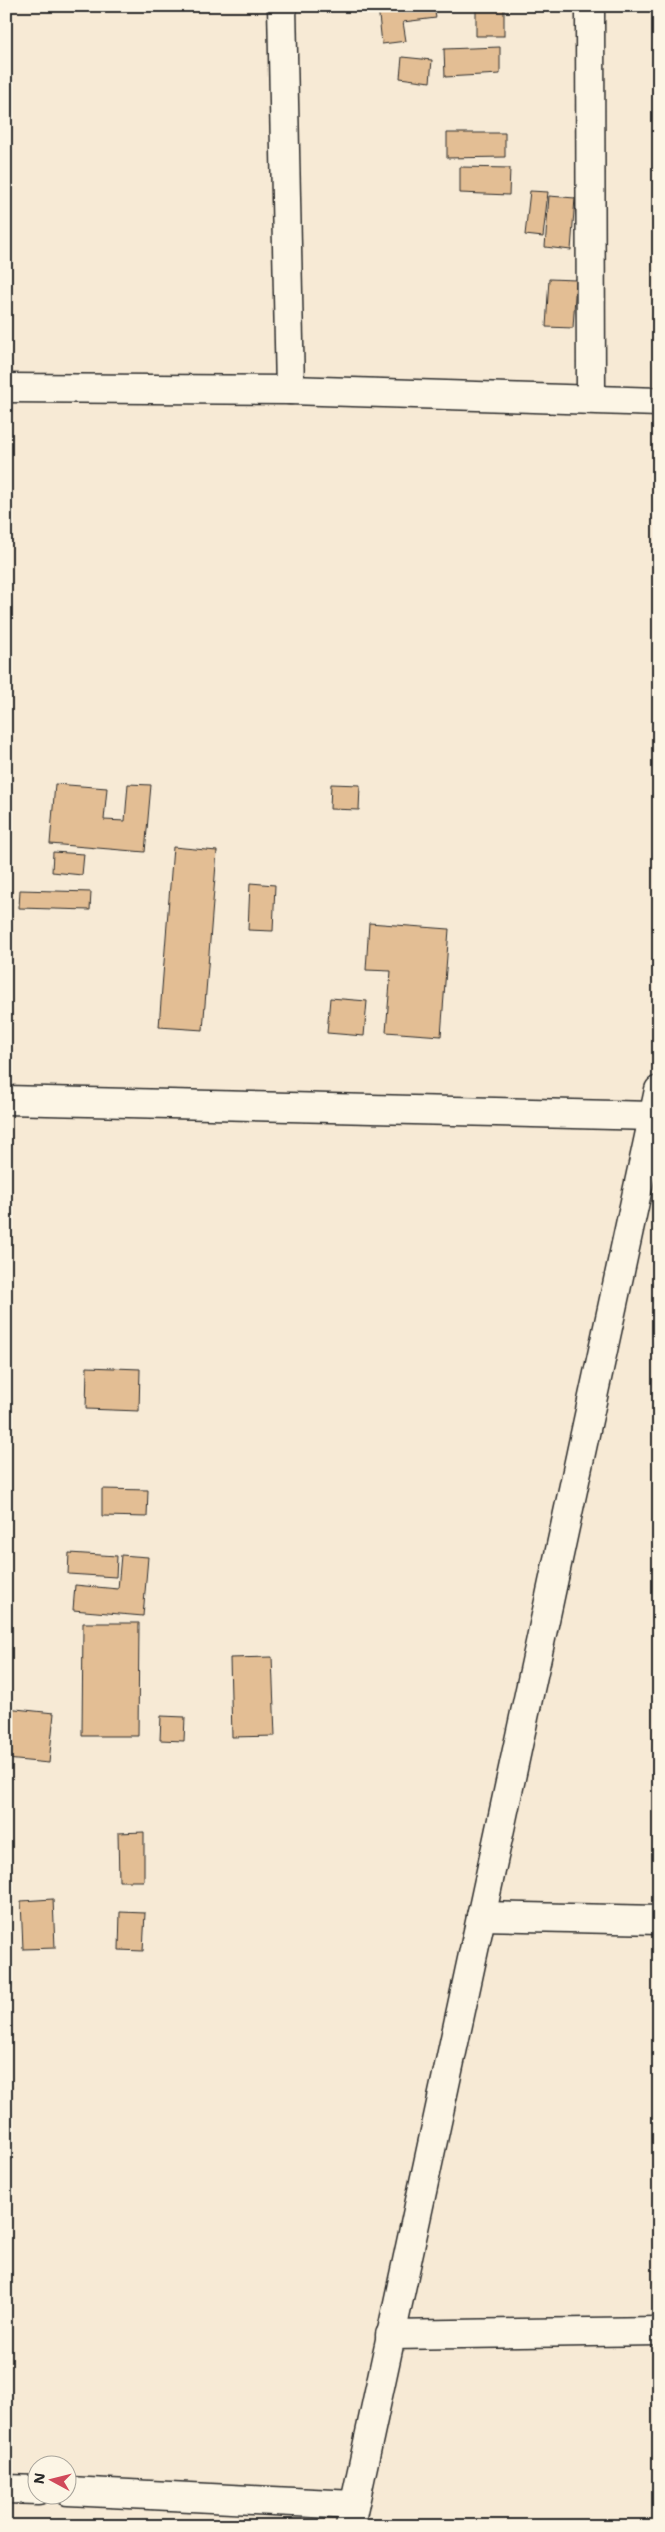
<svg xmlns="http://www.w3.org/2000/svg" width="665" height="2532" font-family="'Shantell Sans',sans-serif">
<rect width="100%" height="100%" fill="#f7ead5"/>
<filter id="ink" filterUnits="userSpaceOnUse"><feTurbulence type="fractalNoise" baseFrequency=".02" numOctaves="2"/><feDisplacementMap in="SourceGraphic" scale="10" xChannelSelector="R" yChannelSelector="G"/><feConvolveMatrix kernelMatrix="1 2 1 2 8 2 1 2 1" color-interpolation-filters="sRGB"/></filter>
<g filter="url(#ink)">
<!-- building -->
<g fill="#e3be94" stroke="#2b2b2b">
<path d="M378,6h56l2,12 -33,4 3,19 -24,3z"/>
<rect x="476" y="6" width="28" height="30"/>
<path d="M500,47v27l-55,3 -1,-28z"/>
<path d="M402,57l30,3 -2,22 -30,-4z"/>
<path d="M447,133h58v24l-58,1z"/>
<path d="M460,167l50,1 -1,27 -49,-2z"/>
<path d="M530,191l18,1 -5,45 -18,-2z"/>
<path d="M549,196l26,2 -4,52 -26,-3z"/>
<path d="M549,279l27,1 -3,48 -27,-1z"/>
<path d="M55,784l52,4 -3,32 21,1 3,-37 23,1 -6,67 -95,-8z"/>
<path d="M331,784l29,1 -1,25 -29,-1z"/>
<path d="M173,847l44,4 -14,179 -44,-3z"/>
<path d="M53,852l31,2 -2,21 -30,-3z"/>
<path d="M250,883l25,2 -2,46 -25,-1z"/>
<path d="M20,890l71,2 -1,18 -71,-2z"/>
<path d="M369,923l80,6 -8,107 -55,-4 5,-61 -25,-1z"/>
<path d="M330,998l37,3 -3,35 -37,-3z"/>
<path d="M87,1367l53,2 -1,42 -53,-2z"/>
<path d="M102,1489l46,1 -1,27 -45,-1z"/>
<path d="M69,1553l48,3 -1,21 -48,-3z"/>
<path d="M121,1555l27,2 -5,59 -70,-6 2,-25 43,4z"/>
<path d="M83,1623h56l-1,113h-56z"/>
<path d="M272,1657l3,79 -43,1 -2,-79z"/>
<path d="M6,1708l48,5 -5,50 -43,-4z"/>
<path d="M161,1716l24,1 -1,24 -24,-1z"/>
<path d="M144,1832v49h-25l-1,-48z"/>
<path d="M53,1899l2,49 -32,1 -2,-48z"/>
<path d="M120,1912l25,1 -2,38 -24,-1z"/>
</g>
<g fill="none" stroke-linecap="round" stroke-linejoin="round">
<defs>
<g id="minor">
<path d="M282,6l8,384"/>
<path d="M590,6l1,392"/>
<path d="M6,388l284,2 369,12"/>
<path d="M6,1100l647,16"/>
<path d="M481,1916l178,4"/>
<path d="M390,2335l269,-4"/>
<path d="M6,2489l32,1"/>
<path d="M68,2491l286,14"/>
</g>
<path id="primary" d="M350,2526l309,-1436"/>
</defs>
<!-- minor casing -->
<use href="#minor" stroke="#2b2b2b" stroke-width="31"/>
<!-- primary casing -->
<use href="#primary" stroke="#2b2b2b" stroke-width="31"/>
<!-- minor -->
<use href="#minor" stroke="#fcf5e5" stroke-width="28"/>
<!-- primary -->
<use href="#primary" stroke="#fcf5e5" stroke-width="28"/>
</g>
</g>
<!-- margin -->
<rect width="665" height="2532" fill="none" stroke="#fcf5e5" stroke-width="25"/>
<rect x="12" y="12" width="640" height="2507" fill="none" stroke="#2b2b2b" stroke-width="2" filter="url(#ink)"/>
<!-- north arrow -->
<g transform="translate(52 2480) rotate(277)"><circle r="24" fill="#fcf5e5" stroke="#a8a49b"/>
<path d="M0-4L9 19L0 12L-9 19Z" fill="#d1495b"/>
<text y="-8" font-size="14" font-weight="bold" text-anchor="middle" fill="#2b2b2b">N</text>
</g>
</svg>
